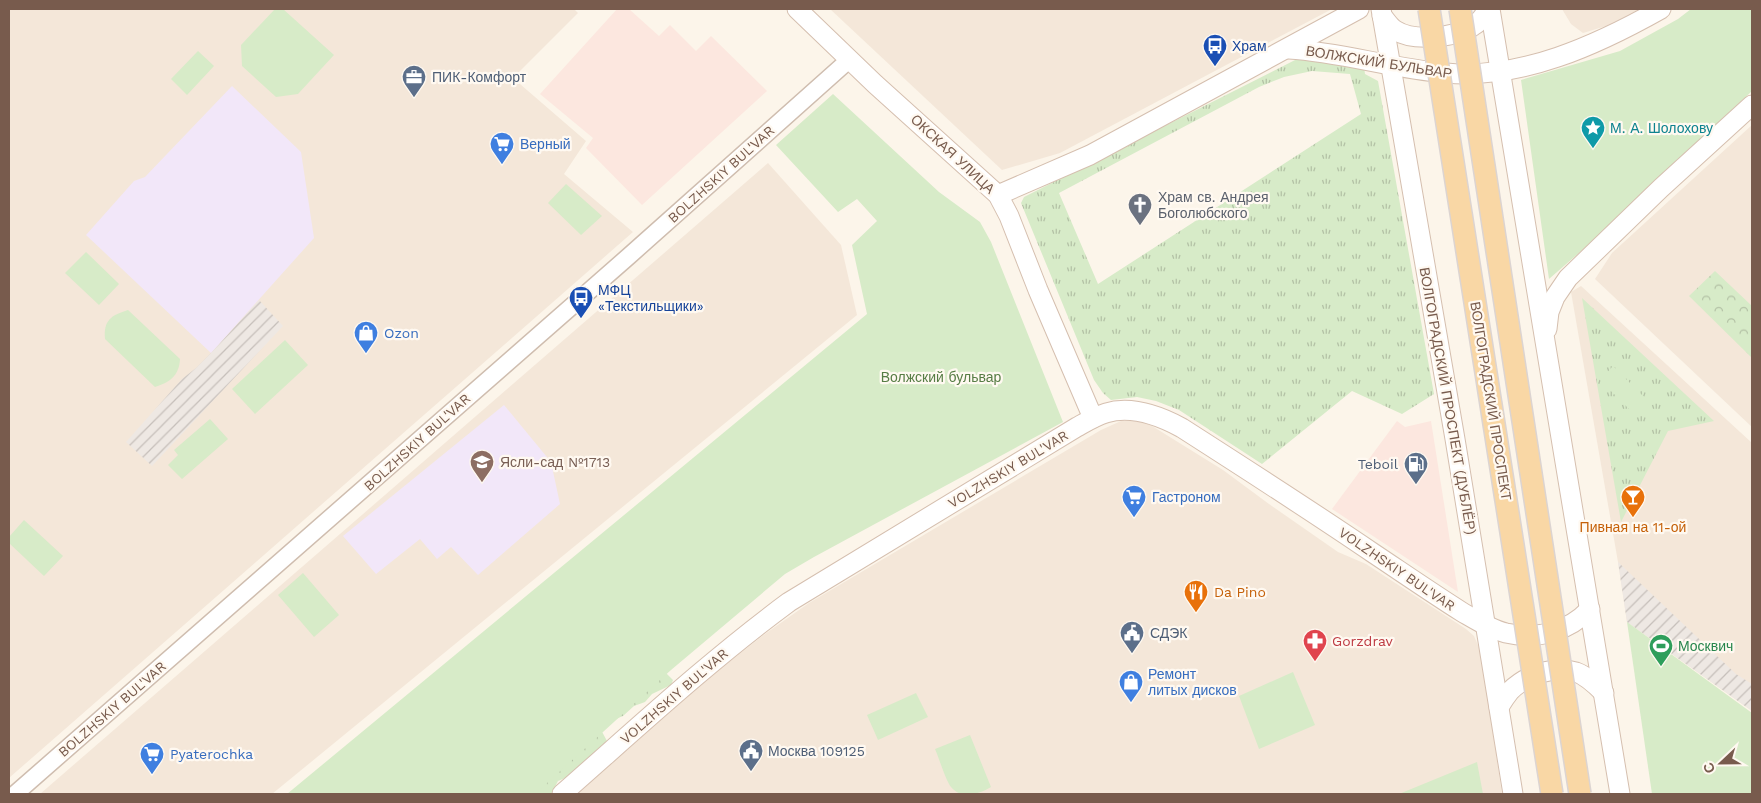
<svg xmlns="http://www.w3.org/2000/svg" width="1761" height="803" font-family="'Work Sans',sans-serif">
<defs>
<pattern id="industrial-furrows" width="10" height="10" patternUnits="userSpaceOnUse" patternTransform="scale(1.25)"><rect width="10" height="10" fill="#eee8e3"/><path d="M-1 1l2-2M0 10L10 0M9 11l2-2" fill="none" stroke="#c6bfba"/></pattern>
<pattern id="grass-tufts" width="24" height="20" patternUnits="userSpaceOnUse" patternTransform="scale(1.25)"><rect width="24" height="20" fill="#d7ebc8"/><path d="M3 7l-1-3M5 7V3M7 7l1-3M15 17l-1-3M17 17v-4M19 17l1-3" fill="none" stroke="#b3c1a5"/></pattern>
<pattern id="forest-crowns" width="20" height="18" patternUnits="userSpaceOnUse" patternTransform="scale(1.25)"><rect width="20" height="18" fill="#d7ebc8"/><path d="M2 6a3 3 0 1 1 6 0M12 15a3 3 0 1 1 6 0" fill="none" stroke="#b3c1a5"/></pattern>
</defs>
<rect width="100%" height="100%" fill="#fcf5ea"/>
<!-- residential -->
<g fill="#f4e7d9">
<path d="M9,9h565l4,4 -65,65 73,63 -22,33 69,58 -624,546z"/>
<path d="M830,9h502l-272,144 -58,17z"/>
<path d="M1562,9h78l-34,17 -23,7 -12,-9z"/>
<path d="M1752,125v302l-157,-148 17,-26z"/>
<path d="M768,163l73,82 16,70 -585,479h-232z"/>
<path d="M1581,286l171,157v268l-125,-89 -9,-60 -47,-270z"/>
<path d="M1121,421h23l79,49 46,34 69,48 28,12 100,65 8,7 7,16 21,142h-930l94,-83 99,-77 44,-31 292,-173z"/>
</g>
<!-- commercial -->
<g fill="#fce7df">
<path d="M617,9h12l30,27 11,-11 26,26 15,-15 56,55 -125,114 -56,-57 7,-10 -53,-44z"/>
<path d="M1397,421l8,6 26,-6 27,171 -126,-83z"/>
</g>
<!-- industrial -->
<g fill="url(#industrial-furrows)">
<path d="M259,300l24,26 -131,140 -26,-24 56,-63 14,-11 15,-15z"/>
<path d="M1618,562l118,112 16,10v27l-125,-89z"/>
</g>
<!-- education -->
<g fill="#f2e7f9">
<path d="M232,86l69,66 13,86 -103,115 -125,-118 48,-54 11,-4z"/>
<path d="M504,405l47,57 9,42 -82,71 -27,-28 -14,12 -17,-20 -44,35 -33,-38z"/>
</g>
<!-- grass -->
<g fill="url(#grass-tufts)" fill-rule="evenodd">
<path d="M1299,58l65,9 1,7 13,7 56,313 -32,20 -50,-23 -90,73 -83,-54 -23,-9 -19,-4 -26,3 -8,-7 -9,-13 -73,-177 3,-6zM1312,71l38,3 11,40 -263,170 -39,-91 200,-106 25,-10z"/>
<path d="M1582,298l132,123 -46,10 -47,91z"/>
</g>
<!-- forest -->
<g fill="url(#forest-crowns)">
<path d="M1715,271l37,35v52l-63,-62z"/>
<path d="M661,668l12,12 -2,5 -19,9 -7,8 -11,4 -11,10 -12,5 -11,7 7,13 -37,35 -12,5 -7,13h-79z"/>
</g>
<!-- park -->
<g fill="#d7ebc8">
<path d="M275,9h8l51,46 -36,39 -22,3 -34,-31 -1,-21z"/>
<path d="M1691,9h61v82l-164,154 -39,34 -28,-199 99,-29 58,-32z"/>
<path d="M198,51l16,15 -27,29 -16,-16z"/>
<path d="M833,94l106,98 41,30 11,20 72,180 -249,135 -29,17 -114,96 -136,124h-248l580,-480 -15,-69 25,-24 -20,-22 -19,13 -62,-67z"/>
<path d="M566,184l36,32 -21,19 -33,-32z"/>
<path d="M86,252l33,32 -20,21 -34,-32z"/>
<path d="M128,310l52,49c-1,17 -10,23 -25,28l-50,-48c-2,-19 7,-24 23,-29z"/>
<path d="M285,340l23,25 -53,49 -23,-25z"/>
<path d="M1613,366l33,33 -13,14 -33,-33z"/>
<path d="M210,419l18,20 -46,40 -14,-14 10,-10 -4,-5z"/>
<path d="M24,520l39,36 -19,20 -35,-33v-6z"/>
<path d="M303,573l36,42 -25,22 -36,-42z"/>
<path d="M1627,622l125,91v81h-100z"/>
<path d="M1293,672l22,53 -56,24 -20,-53z"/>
<path d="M916,693l12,24 -50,23 -11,-25z"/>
<path d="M970,735l21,52c-12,7 -29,13 -40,0 -5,-6 -12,-29 -16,-38z"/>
<path d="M1477,762l6,32h-84z"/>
</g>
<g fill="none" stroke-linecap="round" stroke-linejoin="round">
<defs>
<path id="tertiary" d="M15,794l614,-538 221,-197"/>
<g id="secondary">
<path d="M797,9l78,75 123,111 11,21 29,74 55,128"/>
<path d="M1381,9l74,430 58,355"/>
<path d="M1490,9l130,785"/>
<path d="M1382,16c4,4 7,10 13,14 18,12 60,8 78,-4 7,-4 11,-10 15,-17"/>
<path d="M1289,49c53,3 104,20 157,24 75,7 151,-28 215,-64"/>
<path d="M998,195l92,-40 269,-146"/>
<path d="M1547,329l2,-17 6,-15 13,-19 93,-90 91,-83"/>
<path d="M1499,707c3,-5 7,-11 11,-16 16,-16 44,-26 66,-19 11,4 20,13 28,21"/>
<path d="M562,794c74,-65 147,-133 227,-192l288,-175c9,-5 19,-11 29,-14 26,-8 54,3 76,15 64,41 128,82 191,125 30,20 59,40 89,59 14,8 28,17 44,21 32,7 62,-1 84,-24"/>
</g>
</defs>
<!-- tertiary casing -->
<use href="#tertiary" stroke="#cfbdaf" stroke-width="19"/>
<!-- secondary casing -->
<use href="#secondary" stroke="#d5bfaf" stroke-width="21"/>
<!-- tertiary -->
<use href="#tertiary" stroke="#fff" stroke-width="16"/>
<!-- secondary -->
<use href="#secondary" stroke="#fff" stroke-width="19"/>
<defs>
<g id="primary-bridge">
<path d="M1429,9l123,785"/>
<path d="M1460,9l120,785"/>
</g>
</defs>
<!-- primary-bridge casing -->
<use href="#primary-bridge" stroke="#dcd4d1" stroke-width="24" stroke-linecap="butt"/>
<!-- primary-bridge -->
<use href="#primary-bridge" stroke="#f9d7a5" stroke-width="21"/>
</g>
<!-- icons -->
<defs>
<symbol id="bus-pin" viewBox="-11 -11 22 30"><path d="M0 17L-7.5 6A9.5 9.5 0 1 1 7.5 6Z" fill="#1a4fb4" stroke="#fff9f1"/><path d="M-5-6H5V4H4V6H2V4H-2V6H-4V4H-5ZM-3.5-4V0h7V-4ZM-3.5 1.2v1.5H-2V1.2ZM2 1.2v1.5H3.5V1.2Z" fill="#fff"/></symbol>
<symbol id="office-pin" viewBox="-11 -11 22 30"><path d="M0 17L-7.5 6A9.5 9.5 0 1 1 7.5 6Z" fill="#5c6f8a" stroke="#fff9f1"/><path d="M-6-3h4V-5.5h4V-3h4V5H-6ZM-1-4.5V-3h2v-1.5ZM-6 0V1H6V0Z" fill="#fff"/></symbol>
<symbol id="sight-pin" viewBox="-11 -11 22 30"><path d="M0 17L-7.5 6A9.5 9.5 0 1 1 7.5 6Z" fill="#0f9aa8" stroke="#fff9f1"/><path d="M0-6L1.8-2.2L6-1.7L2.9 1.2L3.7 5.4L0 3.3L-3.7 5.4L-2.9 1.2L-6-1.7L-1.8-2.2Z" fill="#fff"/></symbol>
<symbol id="supermarket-pin" viewBox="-11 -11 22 30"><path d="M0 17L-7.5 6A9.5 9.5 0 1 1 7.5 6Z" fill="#3f7fe0" stroke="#fff9f1"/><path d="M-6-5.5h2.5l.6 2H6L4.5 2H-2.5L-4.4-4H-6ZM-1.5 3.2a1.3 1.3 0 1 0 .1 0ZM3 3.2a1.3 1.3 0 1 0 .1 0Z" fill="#fff"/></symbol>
<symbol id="church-pin" viewBox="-11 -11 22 30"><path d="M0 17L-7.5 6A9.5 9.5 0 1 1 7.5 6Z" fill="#6b7280" stroke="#fff9f1"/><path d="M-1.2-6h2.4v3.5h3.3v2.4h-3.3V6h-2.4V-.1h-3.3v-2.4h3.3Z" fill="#fff"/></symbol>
<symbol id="shop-pin" viewBox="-11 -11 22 30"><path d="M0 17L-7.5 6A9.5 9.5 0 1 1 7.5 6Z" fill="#3f7fe0" stroke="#fff9f1"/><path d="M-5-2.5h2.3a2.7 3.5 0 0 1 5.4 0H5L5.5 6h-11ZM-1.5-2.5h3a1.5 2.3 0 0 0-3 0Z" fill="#fff"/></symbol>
<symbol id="school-pin" viewBox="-11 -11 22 30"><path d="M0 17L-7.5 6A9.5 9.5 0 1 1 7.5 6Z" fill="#8d6e63" stroke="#fff9f1"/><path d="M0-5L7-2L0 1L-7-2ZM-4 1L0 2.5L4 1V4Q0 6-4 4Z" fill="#fff"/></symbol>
<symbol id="fuel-pin" viewBox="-11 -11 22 30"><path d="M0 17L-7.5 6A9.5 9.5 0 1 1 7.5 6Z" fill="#5c6f8a" stroke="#fff9f1"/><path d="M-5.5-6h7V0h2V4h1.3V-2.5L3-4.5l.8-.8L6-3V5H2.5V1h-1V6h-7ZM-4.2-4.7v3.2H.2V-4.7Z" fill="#fff"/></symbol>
<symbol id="bar-pin" viewBox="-11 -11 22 30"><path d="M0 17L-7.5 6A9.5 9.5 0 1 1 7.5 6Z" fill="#e8710a" stroke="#fff9f1"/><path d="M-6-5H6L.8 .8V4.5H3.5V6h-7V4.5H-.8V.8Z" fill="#fff"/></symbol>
<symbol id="restaurant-pin" viewBox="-11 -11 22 30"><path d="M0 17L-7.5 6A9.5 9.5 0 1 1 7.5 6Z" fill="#e8710a" stroke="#fff9f1"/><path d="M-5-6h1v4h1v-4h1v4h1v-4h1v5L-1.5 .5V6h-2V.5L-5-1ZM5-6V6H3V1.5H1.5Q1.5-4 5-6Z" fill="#fff"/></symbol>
<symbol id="civic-pin" viewBox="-11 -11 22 30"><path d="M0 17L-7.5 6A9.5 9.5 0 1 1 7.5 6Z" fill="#5c6f8a" stroke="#fff9f1"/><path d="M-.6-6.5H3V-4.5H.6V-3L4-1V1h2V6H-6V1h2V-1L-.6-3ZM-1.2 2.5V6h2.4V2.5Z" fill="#fff"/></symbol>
<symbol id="pharmacy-pin" viewBox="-11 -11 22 30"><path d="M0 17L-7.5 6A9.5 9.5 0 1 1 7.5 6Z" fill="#e0444e" stroke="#fff9f1"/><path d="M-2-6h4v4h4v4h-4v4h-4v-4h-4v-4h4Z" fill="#fff"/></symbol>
<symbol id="stadium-pin" viewBox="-11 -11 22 30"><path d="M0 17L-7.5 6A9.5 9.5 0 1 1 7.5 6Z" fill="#2e9e5b" stroke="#fff9f1"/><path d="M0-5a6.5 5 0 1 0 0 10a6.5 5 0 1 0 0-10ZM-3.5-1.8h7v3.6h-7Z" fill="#fff"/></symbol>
</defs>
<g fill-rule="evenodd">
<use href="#bus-pin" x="1201" y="32" width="28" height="38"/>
<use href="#office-pin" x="400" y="63" width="28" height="38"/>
<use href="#sight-pin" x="1579" y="114" width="28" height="38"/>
<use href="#supermarket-pin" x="488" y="130" width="28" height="38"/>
<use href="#church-pin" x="1126" y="191" width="28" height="38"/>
<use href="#bus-pin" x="567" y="284" width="28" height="38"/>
<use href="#shop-pin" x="352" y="319" width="28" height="38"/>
<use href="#school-pin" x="468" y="448" width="28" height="38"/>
<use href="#fuel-pin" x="1402" y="450" width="28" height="38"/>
<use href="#supermarket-pin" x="1120" y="483" width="28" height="38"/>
<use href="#bar-pin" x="1619" y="483" width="28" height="38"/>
<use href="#restaurant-pin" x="1182" y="578" width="28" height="38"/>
<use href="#civic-pin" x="1118" y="619" width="28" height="38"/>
<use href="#pharmacy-pin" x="1301" y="627" width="28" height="38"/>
<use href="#stadium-pin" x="1647" y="632" width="28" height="38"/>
<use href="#shop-pin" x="1117" y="668" width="28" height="38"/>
<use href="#civic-pin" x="737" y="737" width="28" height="38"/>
<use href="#supermarket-pin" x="138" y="740" width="28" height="38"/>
</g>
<g text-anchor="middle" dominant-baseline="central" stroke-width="4.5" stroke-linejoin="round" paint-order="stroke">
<!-- transit labels -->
<g font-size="14" fill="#164399" stroke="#fff9f1" text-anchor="start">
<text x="1232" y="46">Храм</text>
<text x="598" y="290">МФЦ<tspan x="598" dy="16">«Текстильщики»</tspan></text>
</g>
<!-- street labels -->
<g font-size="14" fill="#785b4d" stroke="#fff9f1">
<text transform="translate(1379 62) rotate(9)">ВОЛЖСКИЙ БУЛЬВАР</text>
<text transform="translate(953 154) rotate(43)">ОКСКАЯ УЛИЦА</text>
<text transform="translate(721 174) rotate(-42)">BOLZHSKIY BUL'VAR</text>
<text transform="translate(1448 401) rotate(80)">ВОЛГОГРАДСКИЙ ПРОСПЕКТ (ДУБЛЁР)</text>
<text transform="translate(1491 401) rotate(81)">ВОЛГОГРАДСКИЙ ПРОСПЕКТ</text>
<text transform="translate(417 442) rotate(-42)">BOLZHSKIY BUL'VAR</text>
<text transform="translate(1008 469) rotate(-31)">VOLZHSKIY BUL'VAR</text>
<text transform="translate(1397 569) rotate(34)">VOLZHSKIY BUL'VAR</text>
<text transform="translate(674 696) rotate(-41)">VOLZHSKIY BUL'VAR</text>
<text transform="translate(112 709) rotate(-41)">BOLZHSKIY BUL'VAR</text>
</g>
<!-- service labels -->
<g font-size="14" fill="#4e5e75" stroke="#fff9f1" text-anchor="start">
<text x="432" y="77">ПИК-Комфорт</text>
<text x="1398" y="464" text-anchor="end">Teboil</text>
<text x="1150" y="633">СДЭК</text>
<text x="768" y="751">Москва 109125</text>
</g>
<!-- culture labels -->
<g font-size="14" fill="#0d838f" stroke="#fff9f1" text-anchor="start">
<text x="1610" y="128">М. А. Шолохову</text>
</g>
<!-- shop labels -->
<g font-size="14" fill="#366cbe" stroke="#fff9f1" text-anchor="start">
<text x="520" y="144">Верный</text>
<text x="384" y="333">Ozon</text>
<text x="1152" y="497">Гастроном</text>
<text x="1148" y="674">Ремонт<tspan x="1148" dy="16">литых дисков</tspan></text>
<text x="170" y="754">Pyaterochka</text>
</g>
<!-- worship labels -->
<g font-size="14" fill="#5b616d" stroke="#fff9f1" text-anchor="start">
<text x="1158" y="197">Храм св. Андрея<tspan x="1158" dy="16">Боголюбского</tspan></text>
</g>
<!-- park labels -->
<g font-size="14" fill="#577d45" stroke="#fff9f1">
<text x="941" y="377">Волжский бульвар</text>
</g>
<!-- education labels -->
<g font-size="14" fill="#785e54" stroke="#fff9f1" text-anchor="start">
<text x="500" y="462">Ясли-сад №1713</text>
</g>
<!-- food labels -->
<g font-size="14" fill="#c56008" stroke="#fff9f1">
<text x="1633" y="527">Пивная на 11-ой</text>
<text x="1214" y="592" text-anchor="start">Da Pino</text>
</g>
<!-- health labels -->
<g font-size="14" fill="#be3a42" stroke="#fff9f1" text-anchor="start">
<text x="1332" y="641">Gorzdrav</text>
</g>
<!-- leisure labels -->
<g font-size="14" fill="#27864d" stroke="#fff9f1" text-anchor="start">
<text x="1678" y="646">Москвич</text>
</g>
</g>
<!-- border -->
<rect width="1761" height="803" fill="none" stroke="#785b4d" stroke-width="20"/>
<!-- north arrow -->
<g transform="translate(1721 763) rotate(248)" stroke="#fff9f1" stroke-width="4" paint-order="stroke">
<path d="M0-4L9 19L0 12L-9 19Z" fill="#785b4d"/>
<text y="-8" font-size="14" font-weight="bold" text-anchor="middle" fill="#785b4d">С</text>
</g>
</svg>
